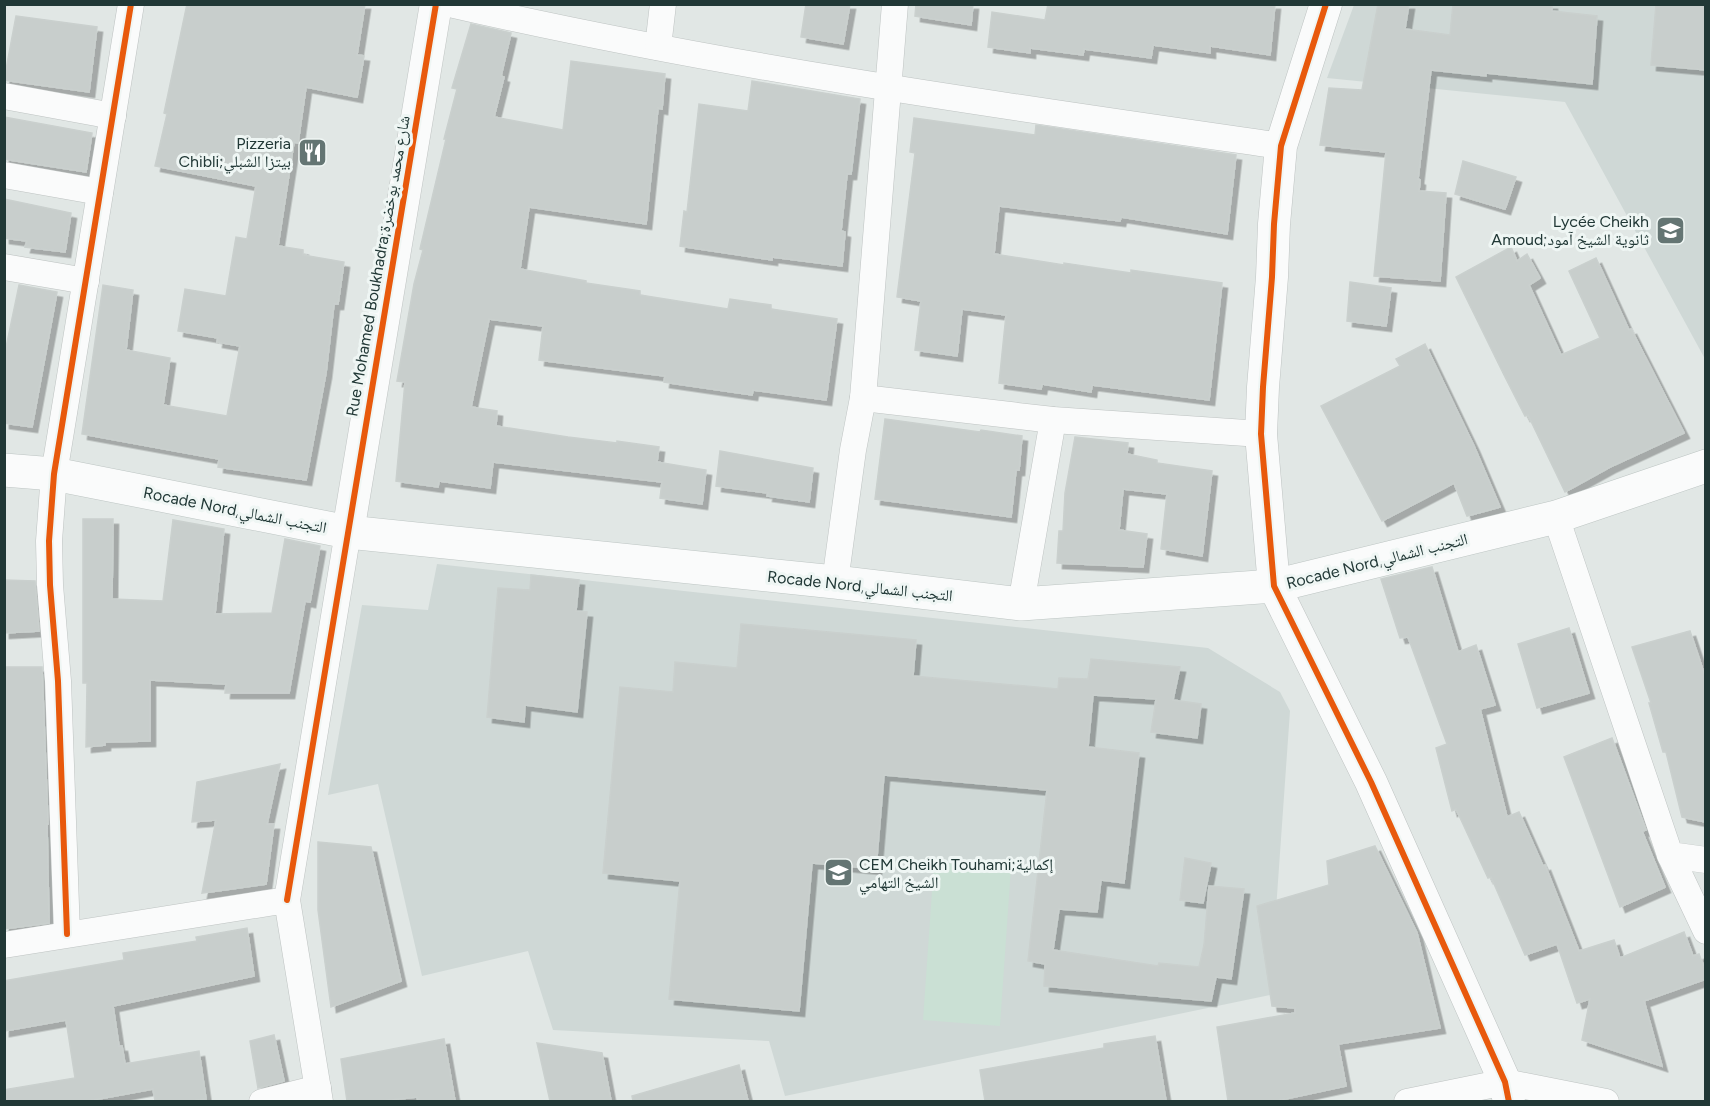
<svg xmlns="http://www.w3.org/2000/svg" width="1710" height="1106" font-family="Figtree,'Noto Naskh Arabic',sans-serif">
<defs>
<filter id="shadow"><feDropShadow dx="5.5" dy="5.5" stdDeviation="0" flood-color="#0004"/></filter>
</defs>
<rect width="100%" height="100%" fill="#e1e7e5"/>
<!-- built -->
<g fill="#cfd8d6">
<path d="M1354,5h351v354l-140,-257 -238,-24z"/>
<path d="M437,564l771,84 72,44 10,19 -20,284 -485,101 -16,-55 -216,-11 -25,-79 -106,25 -44,-192 -50,11 34,-190 66,5z"/>
</g>
<!-- green -->
<path fill="#cae0d4" d="M934,862l77,6 -11,158 -77,-6z"/>
<!-- building -->
<g fill="#c8cecc" stroke="#cad0ce" stroke-width="1.5" filter="url(#shadow)">
<path d="M187,4h178l-8,51 7,1 -7,41 -51,-10 -8,56 -4,-1 -16,104 25,4v5l41,7 -6,42h-4l-8,69 -20,107 -88,-13 1,-8 -137,-25 21,-149 30,5 -7,60 44,8 -7,47 64,11 13,-70 -23,-4 1,-4 -40,-7 7,-42 41,7 10,-59 11,2 9,-53 -101,-20 12,-52 -3,-1z"/>
<path d="M806,4h44l-7,40 -42,-7z"/>
<path d="M916,4h57l-2,21 -56,-9z"/>
<path d="M1048,4h227l-5,51 -60,-9v7l-57,-8 -2,13 -67,-9 -1,6 -53,-7v5l-42,-6 4,-35 53,8z"/>
<path d="M1378,4h31l-4,25 45,6 3,-31h99v7l45,5 -5,68 -106,-11v3l-55,-6 -13,109 2,1 -1,11 27,2 -6,88 -66,-5 12,-124 -66,-7 9,-57 33,2z"/>
<path d="M1656,4h50v66l-55,-5z"/>
<path d="M16,16l81,11 -8,65 -85,-12z"/>
<path d="M471,24l40,9 -10,43 3,1 -10,40 69,13 8,-69 94,13 -3,35 -4,-1 -12,116 -117,-17 -9,62 66,12v2l54,8v4l88,14 2,-10 41,6v4l66,10 -11,81 -73,-10 -1,5 -88,-13 1,-6 -126,-16 4,-34 -54,-7 -18,88 26,4 -1,15 72,11 49,6v-2l42,6 -2,15 49,8 -4,34 -42,-6 2,-16 -169,-20 -3,26 -51,-7 -1,6 -42,-6 9,-99 -8,-1 17,-97 9,-34 -3,-1 26,-110h-2l13,-50 -5,-1z"/>
<path d="M752,81l108,18 -9,75h-4l-6,57 4,1 -3,34 -70,-9v3l-92,-14 4,-35 3,1 12,-108 49,7z"/>
<path d="M4,117l88,16 -6,39 -82,-13z"/>
<path d="M914,118l121,17 1,-10 200,30 -9,79 -106,-17 -1,4 -121,-15 -5,48 70,11v-2l67,10v-3l91,13 -13,117 -117,-15 -1,7 -49,-8 -1,5 -42,-6 7,-68 -44,-6 -5,47 -42,-6 6,-49 -24,-4 18,-144 -5,-1z"/>
<path d="M1463,161l53,16 -11,32 -50,-15z"/>
<path d="M4,199l67,14 -6,39 -40,-5 2,-6 -23,-3z"/>
<path d="M1511,247l6,14 10,-7 13,24 -11,7 32,70 39,-17 -31,-67 27,-13 33,72 2,-1 53,104 -74,34 -45,25 -37,-77 -3,1 -21,-41 -48,-98z"/>
<path d="M1350,282l41,6 -5,38 -39,-5z"/>
<path d="M19,285l38,7 -25,135 -28,-4v-66z"/>
<path d="M1425,344l49,102 26,61 -33,9 -13,-33 -72,38 -61,-115 79,-40 -4,-7z"/>
<path d="M885,419l95,13 1,-2 41,6 -3,34h-3l-5,47 -136,-18z"/>
<path d="M1075,437l53,6 -1,11 30,6v3l55,8 -10,85 -41,-7 6,-55 -44,-5 -4,41 28,4 -4,33 -86,-4 2,-32h4l2,-38z"/>
<path d="M720,451l93,17 -4,34 -42,-6 1,-3 -52,-7z"/>
<path d="M83,519h30l-1,80 51,2 10,-81 51,9 -9,85 57,-1 13,-74 35,7 -10,56 -5,-1 -16,92h-64l1,-9 -76,-4v61l-45,1v3l-19,2 1,-64h-4z"/>
<path d="M1432,567l26,85 18,-7 19,60 -15,4 27,108 12,-5 24,54 2,-1 34,86 35,-11 6,18 64,-26 9,24 6,-2 7,18v7l-62,22 18,65 -80,-26 8,-41 -13,4 -20,-59 -32,11 -34,-78 -3,1 -32,-69 -4,2 -16,-63 11,-4 -39,-107 -8,1 -19,-59z"/>
<path d="M531,575l48,5 -3,31 11,1 -10,100 -52,-7 -1,17 -37,-5 11,-129 32,2z"/>
<path d="M4,580l31,1 4,50 -35,2z"/>
<path d="M741,624l175,16 -3,36 145,13 1,-11 29,1 3,-20 89,8 -7,33 28,4 -4,34 -46,-6 5,-33 -63,-4 -5,52 51,6 -15,130 -23,-3 -4,32 -38,-3 -6,41 105,16 1,-3 40,4 5,-22 5,-59 35,3 -13,90 -15,-2 -5,24 -167,-15 1,-22 -17,-3 19,-171 -163,-15 -8,94 -64,-6 -13,148 -130,-12 11,-118 -77,-8 17,-186 53,5 2,-30 62,6z"/>
<path d="M1569,628l20,65 -52,15 -19,-64z"/>
<path d="M1690,631l16,48v143l-24,-5 -16,-65h-3l-14,-49h2l-19,-56z"/>
<path d="M4,667h38l6,157h-1l2,99 -45,6z"/>
<path d="M1612,738l34,92 -4,1 23,56 -45,20 -56,-150z"/>
<path d="M280,764l-13,60h7l-8,60 -64,9 14,-73 -24,2 5,-40z"/>
<path d="M318,842l53,5 30,134 -70,26 -13,-97z"/>
<path d="M1375,846l42,87 23,95 -102,16 8,42 -70,15h-48l-11,-74 78,-14v-5l-23,-2 -15,-100 72,-21 -2,-24z"/>
<path d="M1185,858l26,5 -8,40 -23,-3z"/>
<path d="M247,928l7,48 -141,30 6,40h3l3,18 74,-13 7,48 -15,2h-36l-2,-12 -65,12h-84v-11l71,-12 -9,-58 -62,11v-50l120,-21 -1,-7 74,-12 -1,-4z"/>
<path d="M274,1035l10,46 -26,7 -8,-47z"/>
<path d="M1155,1036l11,65h-181l-5,-31 124,-22v-4z"/>
<path d="M444,1039l11,62h-37l-1,-4 -35,4h-35l-6,-42z"/>
<path d="M537,1043l65,10 9,48h-61z"/>
<path d="M739,1065l9,36h-115l-1,-5z"/>
</g>
<g fill="none" stroke-linecap="round" stroke-linejoin="round">
<defs>
<g id="minor">
<path d="M450,4c274,63 553,102 831,142"/>
<path d="M658,47l5,-43"/>
<path d="M4,96l109,20"/>
<path d="M4,175l96,17"/>
<path d="M4,267l82,14"/>
<path d="M863,398l190,22 208,14"/>
<path d="M1556,517l114,338 36,5"/>
<path d="M835,582l18,-132 10,-52 32,-394"/>
<path d="M1021,604l32,-184"/>
<path d="M1670,855l36,76"/>
<path d="M287,900l61,-368"/>
<path d="M67,934l-9,-253 -8,-96 -1,-44 5,-67 77,-470"/>
<path d="M4,945l283,-45 33,202"/>
<path d="M262,1102l56,-14"/>
<path d="M1407,1102l98,-20 101,20"/>
</g>
<g id="tertiary">
<path d="M1326,4l-45,142 -7,78 -2,53 -9,110 -2,47 13,152 97,196 134,300 4,20"/>
<path d="M348,532l88,-528"/>
</g>
<path id="secondary" d="M4,470l50,4 294,58 487,50 186,22 253,-18 282,-69 150,-51"/>
</defs>
<!-- minor casing -->
<use href="#minor" stroke="#bec3c2" stroke-width="27"/>
<!-- tertiary casing -->
<use href="#tertiary" stroke="#bec3c2" stroke-width="33"/>
<!-- secondary casing -->
<use href="#secondary" stroke="#bdc5c3" stroke-width="34"/>
<!-- minor -->
<use href="#minor" stroke="#fafbfb" stroke-width="26"/>
<!-- tertiary -->
<use href="#tertiary" stroke="#fafbfb" stroke-width="32"/>
<!-- secondary -->
<use href="#secondary" stroke="#fafbfb" stroke-width="33"/>
<defs>
<g id="cycleway">
<path d="M1326,4l-45,142 -7,78 -2,53 -9,110 -2,47 13,152 97,196 134,300 4,20"/>
<path d="M287,900l149,-896"/>
<path d="M67,934l-9,-253 -8,-96 -1,-44 5,-67 77,-470"/>
</g>
</defs>
<!-- cycleway casing -->
<use href="#cycleway" stroke="#eff6f4" stroke-width="10"/>
<!-- cycleway -->
<use href="#cycleway" stroke="#e8590c" stroke-width="6"/>
</g>
<!-- icons -->
<defs>
<symbol id="restaurant-square" viewBox="-11 -11 22 22"><rect x="-9" y="-9" width="18" height="18" rx="4" fill="#647573" stroke="#eff6f4"/><path d="M-5-6h1v4h1v-4h1v4h1v-4h1v5L-1.5 .5V6h-2V.5L-5-1ZM5-6V6H3V1.5H1.5Q1.5-4 5-6Z" fill="#fff"/></symbol>
<symbol id="school-square" viewBox="-11 -11 22 22"><rect x="-9" y="-9" width="18" height="18" rx="4" fill="#647573" stroke="#eff6f4"/><path d="M0-5L7-2L0 1L-7-2ZM-4 1L0 2.5L4 1V4Q0 6-4 4Z" fill="#fff"/></symbol>
</defs>
<g fill-rule="evenodd">
<use href="#restaurant-square" x="296" y="136" width="33" height="33"/>
<use href="#school-square" x="1654" y="214" width="33" height="33"/>
<use href="#school-square" x="822" y="856" width="33" height="33"/>
</g>
<g text-anchor="middle" dominant-baseline="central" stroke-width="6" stroke-linejoin="round" paint-order="stroke">
<!-- poi labels -->
<g font-size="16" fill="#213836" stroke="#eff6f4" text-anchor="end">
<text x="291" y="143">Pizzeria<tspan x="291" dy="18">Chibli;بيتزا الشبلي</tspan></text>
<text x="1649" y="221">Lycée Cheikh<tspan x="1649" dy="18">Amoud;ثانوية الشيخ آمود</tspan></text>
<text x="859" y="864" text-anchor="start">CEM Cheikh Touhami;إكمالية<tspan x="859" dy="18">الشيخ التهامي</tspan></text>
</g>
<!-- street labels -->
<g font-size="16" fill="#213836" stroke="#eff6f4">
<text transform="translate(378 266) rotate(-80)">Rue Mohamed Boukhadra;شارع محمد بوخضرة</text>
<text transform="translate(235 510) rotate(11)">Rocade Nord,التجنب الشمالي</text>
<text transform="translate(1377 561) rotate(-14)">Rocade Nord,التجنب الشمالي</text>
<text transform="translate(860 586) rotate(6)">Rocade Nord,التجنب الشمالي</text>
</g>
</g>
<!-- border -->
<rect width="1710" height="1106" fill="none" stroke="#213836" stroke-width="12"/>
</svg>
